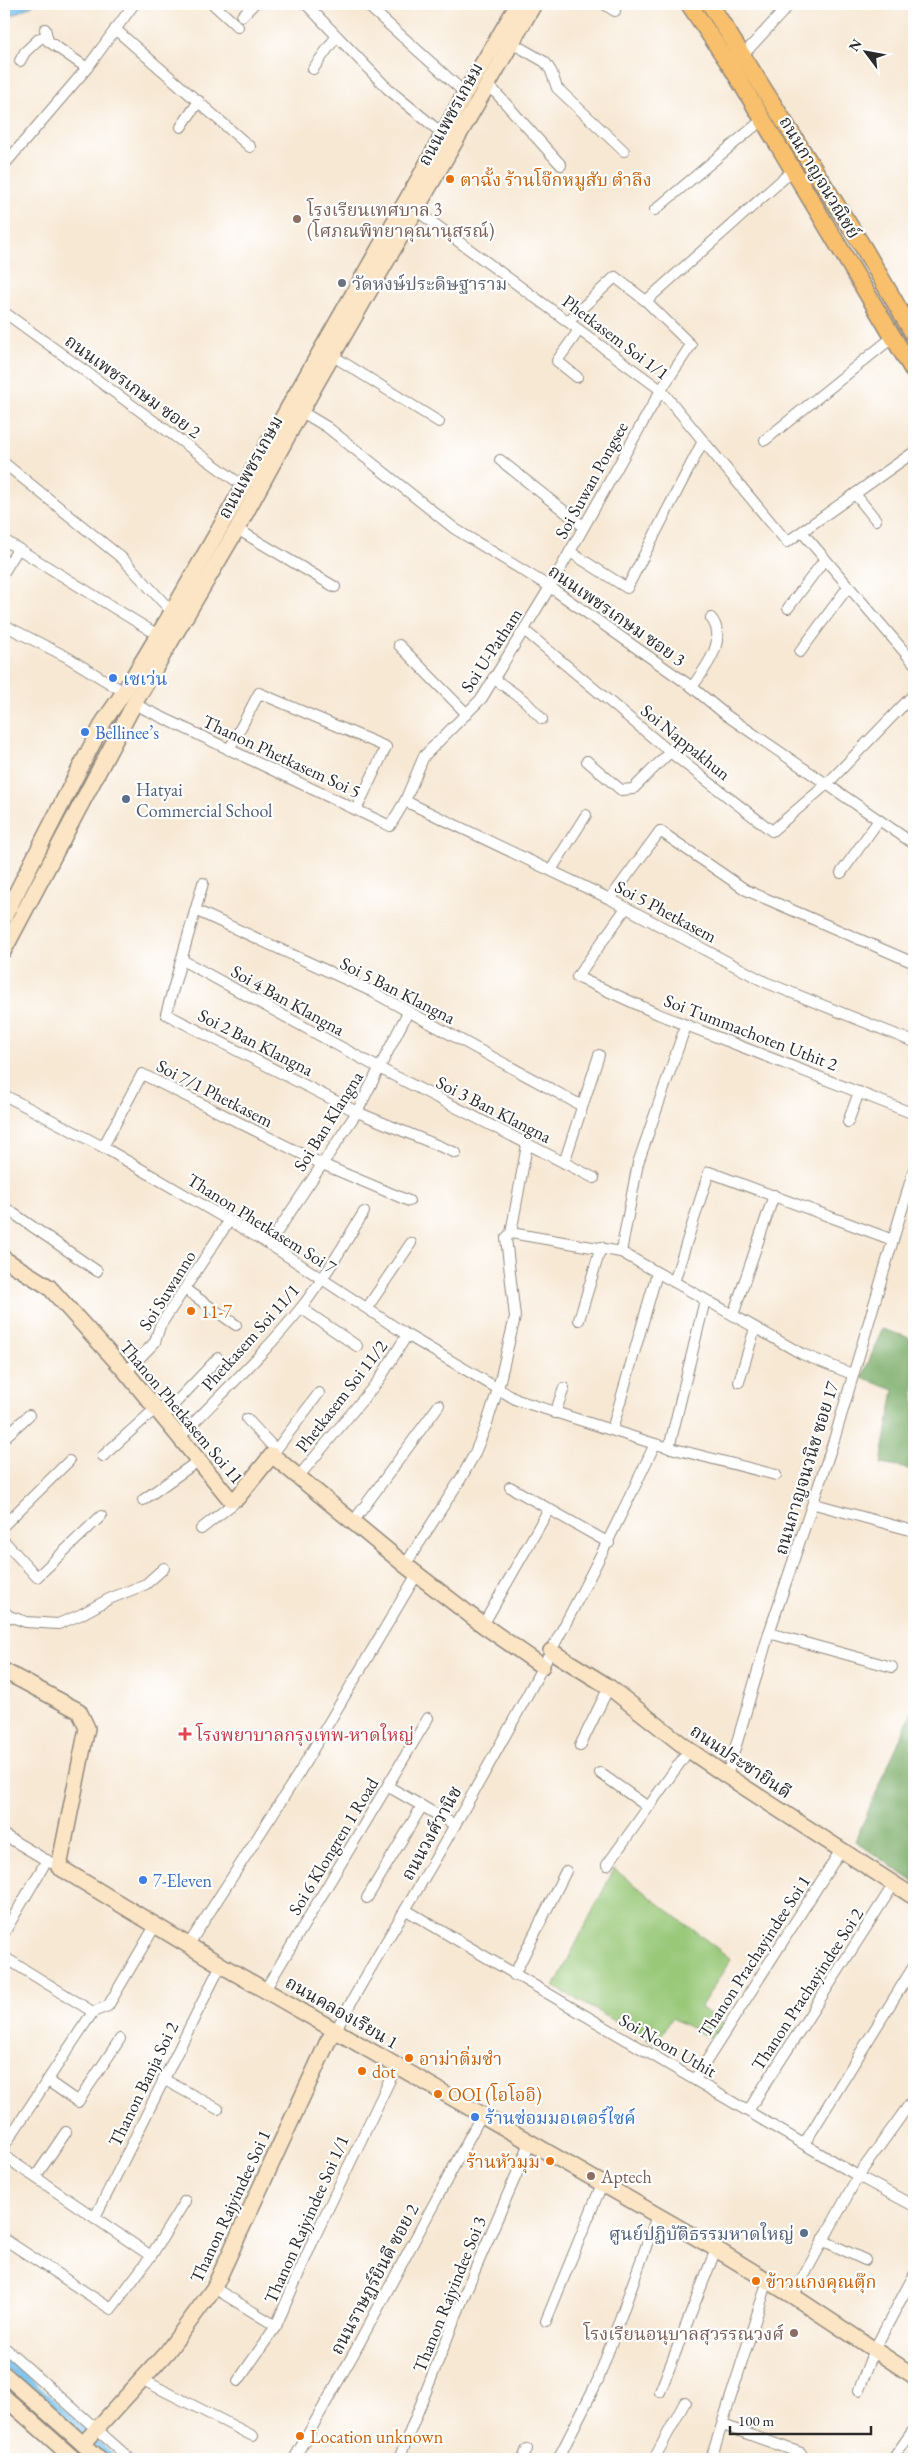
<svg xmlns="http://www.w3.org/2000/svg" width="918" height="2463" font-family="'EB Garamond','Noto Serif Thai',serif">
<rect width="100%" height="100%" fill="#fff"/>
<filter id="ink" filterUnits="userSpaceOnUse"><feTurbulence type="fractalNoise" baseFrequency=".02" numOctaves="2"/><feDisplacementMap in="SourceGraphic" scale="10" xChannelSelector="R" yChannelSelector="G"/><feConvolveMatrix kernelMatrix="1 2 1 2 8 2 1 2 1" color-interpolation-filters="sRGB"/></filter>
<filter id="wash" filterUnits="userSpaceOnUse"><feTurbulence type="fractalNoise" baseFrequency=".0096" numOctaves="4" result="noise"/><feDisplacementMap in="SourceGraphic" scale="20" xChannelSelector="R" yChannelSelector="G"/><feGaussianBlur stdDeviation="1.12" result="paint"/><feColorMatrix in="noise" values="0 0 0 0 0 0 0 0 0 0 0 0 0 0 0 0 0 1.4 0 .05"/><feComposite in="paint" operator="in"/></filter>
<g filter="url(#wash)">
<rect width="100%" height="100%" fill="#f7e8d4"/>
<!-- green -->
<path fill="#98c878" stroke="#627a52" d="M614,1869l117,90 -31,49 25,15 -7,19 -46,-24 -16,26 -102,-57z"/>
<!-- forest -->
<g fill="#7aac68" stroke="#526c4a">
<path d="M914,1208v35l-7,-5z"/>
<path d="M882,1329l32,10v131l-33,-6 13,-74 -32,-12z"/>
<path d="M914,1707v175l-59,-41z"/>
</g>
<!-- water -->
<path fill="#73c0ed" stroke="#4f768c" d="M4,4h31l-30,15z"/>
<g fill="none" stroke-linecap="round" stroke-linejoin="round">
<!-- canal -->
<path stroke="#73c0ed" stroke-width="10" d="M4,2361l108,98"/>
</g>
</g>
<g filter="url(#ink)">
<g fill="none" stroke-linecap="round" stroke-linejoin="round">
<defs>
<g id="street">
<path d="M213,4l25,23"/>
<path d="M306,4l82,85 56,46"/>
<path d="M366,4l99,89"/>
<path d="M604,4l11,7"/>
<path d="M242,16l12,-12"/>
<path d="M45,29l3,12 39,27"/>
<path d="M115,29l135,118"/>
<path d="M512,43l33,19 6,9 6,17 67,63"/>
<path d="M743,55l47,-51"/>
<path d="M20,61l5,-9 15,-14h7"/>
<path d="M313,69l23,-32"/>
<path d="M488,84l73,81"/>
<path d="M181,127l18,-26"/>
<path d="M4,165l83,-97 47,-64"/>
<path d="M655,210l107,-90"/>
<path d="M417,211l244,179 126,152 127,-90"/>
<path d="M646,301l146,-130"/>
<path d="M4,312l239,174"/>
<path d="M333,356l106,66"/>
<path d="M577,377l-20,-16 22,-31"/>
<path d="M302,412l25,15 128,102 95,58 142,100 34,28 188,129"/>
<path d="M765,440l128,-103"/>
<path d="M500,460l83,66"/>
<path d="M4,463l119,96 49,53"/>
<path d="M855,494l21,26"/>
<path d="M237,529l98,58"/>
<path d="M802,532l112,131"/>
<path d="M4,540l154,95"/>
<path d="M570,552l57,36 76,-147"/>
<path d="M4,572l14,-23"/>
<path d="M788,608l37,-49"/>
<path d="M4,625l63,32 57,35"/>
<path d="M524,630l146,122 102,79 55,-47 87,-90"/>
<path d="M399,645l68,69"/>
<path d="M800,652l48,-65"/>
<path d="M493,678l32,23 17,18"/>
<path d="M692,687c12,-17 37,-47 19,-69"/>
<path d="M134,704l256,122 15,-25 19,-45 58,-58 68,-111 111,-197 30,-45 -45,-44 -31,-24 -47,44"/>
<path d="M229,750l30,-57 127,54 -29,61"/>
<path d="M587,761l34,29 12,-1 37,-37"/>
<path d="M405,801l205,98 155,83 149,60"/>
<path d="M551,870l35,-55"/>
<path d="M841,873l38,-53"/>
<path d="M203,883l-37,131 191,98 99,41"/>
<path d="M610,899l50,-68 86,59 168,73"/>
<path d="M626,908l-49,69 81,37 256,100"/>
<path d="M195,910l176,81 211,115"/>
<path d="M182,960l197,108 215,110"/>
<path d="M4,1095l99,52 166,97 138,91 110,65 138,44 121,31"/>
<path d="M848,1122l11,-30"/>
<path d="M103,1147l39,-73 180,90 87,37"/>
<path d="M564,1163l35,-108"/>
<path d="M4,1207l93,64"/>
<path d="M511,1233l110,19 181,102 50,20"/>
<path d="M269,1244l88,-132 51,-100"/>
<path d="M621,1252l17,-89 48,-138"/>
<path d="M674,1282l35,-110 184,68"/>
<path d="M186,1290l50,35"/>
<path d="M301,1308l56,38"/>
<path d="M367,1308l44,-65"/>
<path d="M733,1315l41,-120"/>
<path d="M579,1320l22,-73"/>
<path d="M126,1372l29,-30 5,-16 69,-105"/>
<path d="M739,1382l16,-54"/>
<path d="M555,1413l9,-25"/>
<path d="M162,1417l56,-59"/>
<path d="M247,1419l29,31"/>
<path d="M612,1430l45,-157"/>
<path d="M4,1438l25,-23"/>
<path d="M179,1438c41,-43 85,-84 122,-130 24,-30 43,-64 63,-96"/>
<path d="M669,1448l36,-148"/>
<path d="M272,1455l47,-62"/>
<path d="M103,1456l52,-47"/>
<path d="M299,1476l80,-96 28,-45"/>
<path d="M510,1487l99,56"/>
<path d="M143,1500l55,-39"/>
<path d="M815,1504l95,26"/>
<path d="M353,1522l86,-117"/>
<path d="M4,1525l65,-64"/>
<path d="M201,1529l33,-26"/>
<path d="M4,1541l33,36 64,-61"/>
<path d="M405,1565l55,-85 14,-25 12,-29 12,-37 17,-72 -9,-79 5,-5 16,-88"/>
<path d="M4,1611l5,5 -5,5"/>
<path d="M9,1616l17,6 32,2 22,-9 29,-16 37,-15 18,-16"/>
<path d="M483,1625l66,-116"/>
<path d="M769,1633l123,34"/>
<path d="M580,1746l29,-59"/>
<path d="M600,1773l48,34"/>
<path d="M727,1776l42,-143 65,-193 80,-271"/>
<path d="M389,1787l66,38"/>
<path d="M4,1835l47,28"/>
<path d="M607,1865l82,-115"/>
<path d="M367,1898l55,-92"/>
<path d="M406,1910l452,266 56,30"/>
<path d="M4,1933l43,-73"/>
<path d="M189,1944l110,-171 118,-199"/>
<path d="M4,1957l89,55"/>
<path d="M514,1975l52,-104"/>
<path d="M265,1990l163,-272"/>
<path d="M336,2030c36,-68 78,-133 116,-200 72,-126 141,-254 203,-386"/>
<path d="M163,2079l55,30"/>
<path d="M695,2079l146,-229"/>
<path d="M48,2081l30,21 42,-63"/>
<path d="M748,2111l146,-227"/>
<path d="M804,2144l110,-178"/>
<path d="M4,2146l80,-121 9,-13 15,-6 47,-80"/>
<path d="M4,2156l147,100"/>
<path d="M36,2176l30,-44"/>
<path d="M95,2217c43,-83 83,-168 126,-252"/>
<path d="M4,2239l107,70 40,-53 34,-55"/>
<path d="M822,2240l43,20"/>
<path d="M214,2288l62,38"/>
<path d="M793,2296l65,-120 56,-78"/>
<path d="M546,2321l56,-137"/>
<path d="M4,2347l126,112"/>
<path d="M143,2380l110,56"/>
<path d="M238,2381l38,-55 39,-90 82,-171"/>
<path d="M859,2390l15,-40 40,-75"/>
<path d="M660,2392l56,-143"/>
<path d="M723,2425l78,28 -2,6"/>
<path d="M294,2459l60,-106 128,-239"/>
<path d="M399,2459l69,-173 63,-145"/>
<path d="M523,2459l4,-10"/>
<path d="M558,2459l40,-79 59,-164"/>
<path d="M654,2459l31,-57"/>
<path d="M711,2459l57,-179"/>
<path d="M893,2459l21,-30"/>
</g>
<g id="secondary">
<path d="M4,917l100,-196 20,-29 48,-80 250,-439 43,-80 53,-89"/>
<path d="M4,950l130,-246 103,-175 79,-145 218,-380"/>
<path d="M4,1259l45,28 77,85 104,127 7,-1 35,-43 133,110 78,60 59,41"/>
<path d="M551,1651l58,36 80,63 38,26 187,121"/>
<path d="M4,1671l75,40 8,17 -28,139 162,98 495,284 77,47 121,80"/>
<path d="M4,2374l96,85"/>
<path d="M4,2397l70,62"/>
<path d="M83,2444l84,-92 47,-64 114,-247 8,-11"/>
</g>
<g id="primary">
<path d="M689,4l43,64 182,304"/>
<path d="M710,4l153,243 51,88"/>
</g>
</defs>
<!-- street casing -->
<use href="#street" stroke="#918a80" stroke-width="12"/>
<!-- secondary casing -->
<use href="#secondary" stroke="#918a80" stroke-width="18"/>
<!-- primary casing -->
<use href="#primary" stroke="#918a80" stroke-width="19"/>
<!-- street -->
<use href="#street" stroke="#fff" stroke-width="10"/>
<!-- secondary -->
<use href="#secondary" stroke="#fce5c4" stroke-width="15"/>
<!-- primary -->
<use href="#primary" stroke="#f8bf6c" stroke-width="16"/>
</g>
</g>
<!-- markers -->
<g fill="#e8710a" stroke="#fff" stroke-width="2">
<circle cx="450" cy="179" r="5"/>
<circle cx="191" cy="1311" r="5"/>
<circle cx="409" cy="2058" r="5"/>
<circle cx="362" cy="2071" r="5"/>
<circle cx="438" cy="2094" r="5"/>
<circle cx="550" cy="2161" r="5"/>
<circle cx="756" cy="2281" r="5"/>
<circle cx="300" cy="2436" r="5"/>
</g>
<g fill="#8d6e63" stroke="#fff" stroke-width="2">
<circle cx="297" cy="219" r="5"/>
<circle cx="591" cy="2176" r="5"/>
<circle cx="794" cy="2333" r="5"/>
</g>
<circle fill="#6b7280" stroke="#fff" stroke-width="2" cx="342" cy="283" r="5"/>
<g fill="#3f7fe0" stroke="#fff" stroke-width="2">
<circle cx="113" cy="678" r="5"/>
<circle cx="85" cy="732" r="5"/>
<circle cx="143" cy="1880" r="5"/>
<circle cx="475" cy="2117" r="5"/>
</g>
<g fill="#5c6f8a" stroke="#fff" stroke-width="2">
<circle cx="126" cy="799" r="5"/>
<circle cx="804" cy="2233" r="5"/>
</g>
<path fill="#e0444e" stroke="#fff" stroke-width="2" d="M182.5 1726.5h5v5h5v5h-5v5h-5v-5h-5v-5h5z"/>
<g text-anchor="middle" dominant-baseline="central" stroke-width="4.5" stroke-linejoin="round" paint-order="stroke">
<!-- street labels -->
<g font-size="18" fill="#2b2b2b" stroke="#fff">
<text transform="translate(450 114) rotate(-61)">ถนนเพชรเกษม</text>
<text transform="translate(820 177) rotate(59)">ถนนกาญจนวณิชย์</text>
<text transform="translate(616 337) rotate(37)">Phetkasem Soi 1/1</text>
<text transform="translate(133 386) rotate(36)">ถนนเพชรเกษม ซอย 2</text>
<text transform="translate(250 467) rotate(-61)">ถนนเพชรเกษม</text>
<text transform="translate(591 480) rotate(-61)">Soi Suwan Pongsee</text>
<text transform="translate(617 615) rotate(35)">ถนนเพชรเกษม ซอย 3</text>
<text transform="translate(491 650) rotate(-57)">Soi U-Patham</text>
<text transform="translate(686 742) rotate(39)">Soi Nappakhun</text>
<text transform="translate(282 756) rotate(25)">Thanon Phetkasem Soi 5</text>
<text transform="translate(666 911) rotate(28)">Soi 5 Phetkasem</text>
<text transform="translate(398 990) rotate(27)">Soi 5 Ban Klangna</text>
<text transform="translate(288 1000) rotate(29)">Soi 4 Ban Klangna</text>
<text transform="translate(751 1032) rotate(21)">Soi Tummachoten Uthit 2</text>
<text transform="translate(256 1042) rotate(27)">Soi 2 Ban Klangna</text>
<text transform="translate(215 1093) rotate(27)">Soi 7/1 Phetkasem</text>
<text transform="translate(494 1109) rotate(27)">Soi 3 Ban Klangna</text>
<text transform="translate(328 1121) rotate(-58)">Soi Ban Klangna</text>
<text transform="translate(262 1223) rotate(32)">Thanon Phetkasem Soi 7</text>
<text transform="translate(167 1290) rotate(-58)">Soi Suwanno</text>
<text transform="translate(250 1337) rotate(-48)">Phetkasem Soi 11/1</text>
<text transform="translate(341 1396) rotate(-52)">Phetkasem Soi 11/2</text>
<text transform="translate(182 1412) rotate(50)">Thanon Phetkasem Soi 11</text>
<text transform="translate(806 1468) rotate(-73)">ถนนกาญจนวนิช ซอย 17</text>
<text transform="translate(741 1761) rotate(34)">ถนนประชายินดี</text>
<text transform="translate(431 1833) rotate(-61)">ถนนวงศ์วานิช</text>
<text transform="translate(333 1846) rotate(-59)">Soi 6 Klongren 1 Road</text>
<text transform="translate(754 1956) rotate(-57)">Thanon Prachayindee Soi 1</text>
<text transform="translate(807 1989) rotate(-57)">Thanon Prachayindee Soi 2</text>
<text transform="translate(342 2012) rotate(30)">ถนนคลองเรียน 1</text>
<text transform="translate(668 2045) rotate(30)">Soi Noon Uthit</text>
<text transform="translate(143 2084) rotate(-64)">Thanon Banja Soi 2</text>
<text transform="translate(230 2206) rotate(-65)">Thanon Rajyindee Soi 1</text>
<text transform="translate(306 2219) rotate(-66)">Thanon Rajyindee Soi 1/1</text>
<text transform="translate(374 2279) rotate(-62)">ถนนราษฏร์ยินดี ซอย 2</text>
<text transform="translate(449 2294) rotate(-68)">Thanon Rajyindee Soi 3</text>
</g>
<!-- food labels -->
<g font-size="18" fill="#c56008" stroke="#fff" text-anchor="start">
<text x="460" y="179">ตาฉั้ง ร้านโจ๊กหมูสับ ตำลึง</text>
<text x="201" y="1311">11-7</text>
<text x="419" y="2058">อาม่าติ่มซำ</text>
<text x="372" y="2071">dot</text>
<text x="448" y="2094">OOI (โอโออิ)</text>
<text x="540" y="2161" text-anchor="end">ร้านหัวมุม</text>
<text x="766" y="2281">ข้าวแกงคุณตุ๊ก</text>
<text x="310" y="2436">Location unknown</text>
</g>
<!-- education labels -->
<g font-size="18" fill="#785e54" stroke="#fff" text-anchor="start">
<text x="307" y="209">โรงเรียนเทศบาล 3<tspan x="307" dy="21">(โศภณพิทยาคุณานุสรณ์)</tspan></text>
<text x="601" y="2176">Aptech</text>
<text x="784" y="2333" text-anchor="end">โรงเรียนอนุบาลสุวรรณวงศ์</text>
</g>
<!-- worship labels -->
<g font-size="18" fill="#5b616d" stroke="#fff" text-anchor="start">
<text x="352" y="283">วัดหงษ์ประดิษฐาราม</text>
</g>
<!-- shop labels -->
<g font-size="18" fill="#366cbe" stroke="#fff" text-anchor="start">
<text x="123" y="678">เซเว่น</text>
<text x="95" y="732">Bellinee’s</text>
<text x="153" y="1880">7-Eleven</text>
<text x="485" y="2117">ร้านซ่อมมอเตอร์ไซค์</text>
</g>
<!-- service labels -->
<g font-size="18" fill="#4e5e75" stroke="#fff" text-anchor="start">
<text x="136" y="789">Hatyai<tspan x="136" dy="21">Commercial School</tspan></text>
<text x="794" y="2233" text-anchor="end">ศูนย์ปฏิบัติธรรมหาดใหญ่</text>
</g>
<!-- health labels -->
<g font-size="18" fill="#be3a42" stroke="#fff" text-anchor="start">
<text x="196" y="1734">โรงพยาบาลกรุงเทพ-หาดใหญ่</text>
</g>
</g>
<!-- margin -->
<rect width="918" height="2463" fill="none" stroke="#fff" stroke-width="20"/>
<!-- north arrow -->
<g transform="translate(866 52) rotate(302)" stroke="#ffffff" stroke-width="4" paint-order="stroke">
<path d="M0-4L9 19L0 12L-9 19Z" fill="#2b2b2b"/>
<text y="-8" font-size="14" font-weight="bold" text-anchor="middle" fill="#2b2b2b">N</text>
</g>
<!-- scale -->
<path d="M730 2426v8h141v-8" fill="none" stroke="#2b2b2b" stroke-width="2.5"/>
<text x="738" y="2426" font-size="15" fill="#2b2b2b" stroke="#ffffff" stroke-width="4" paint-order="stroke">100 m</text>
</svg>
